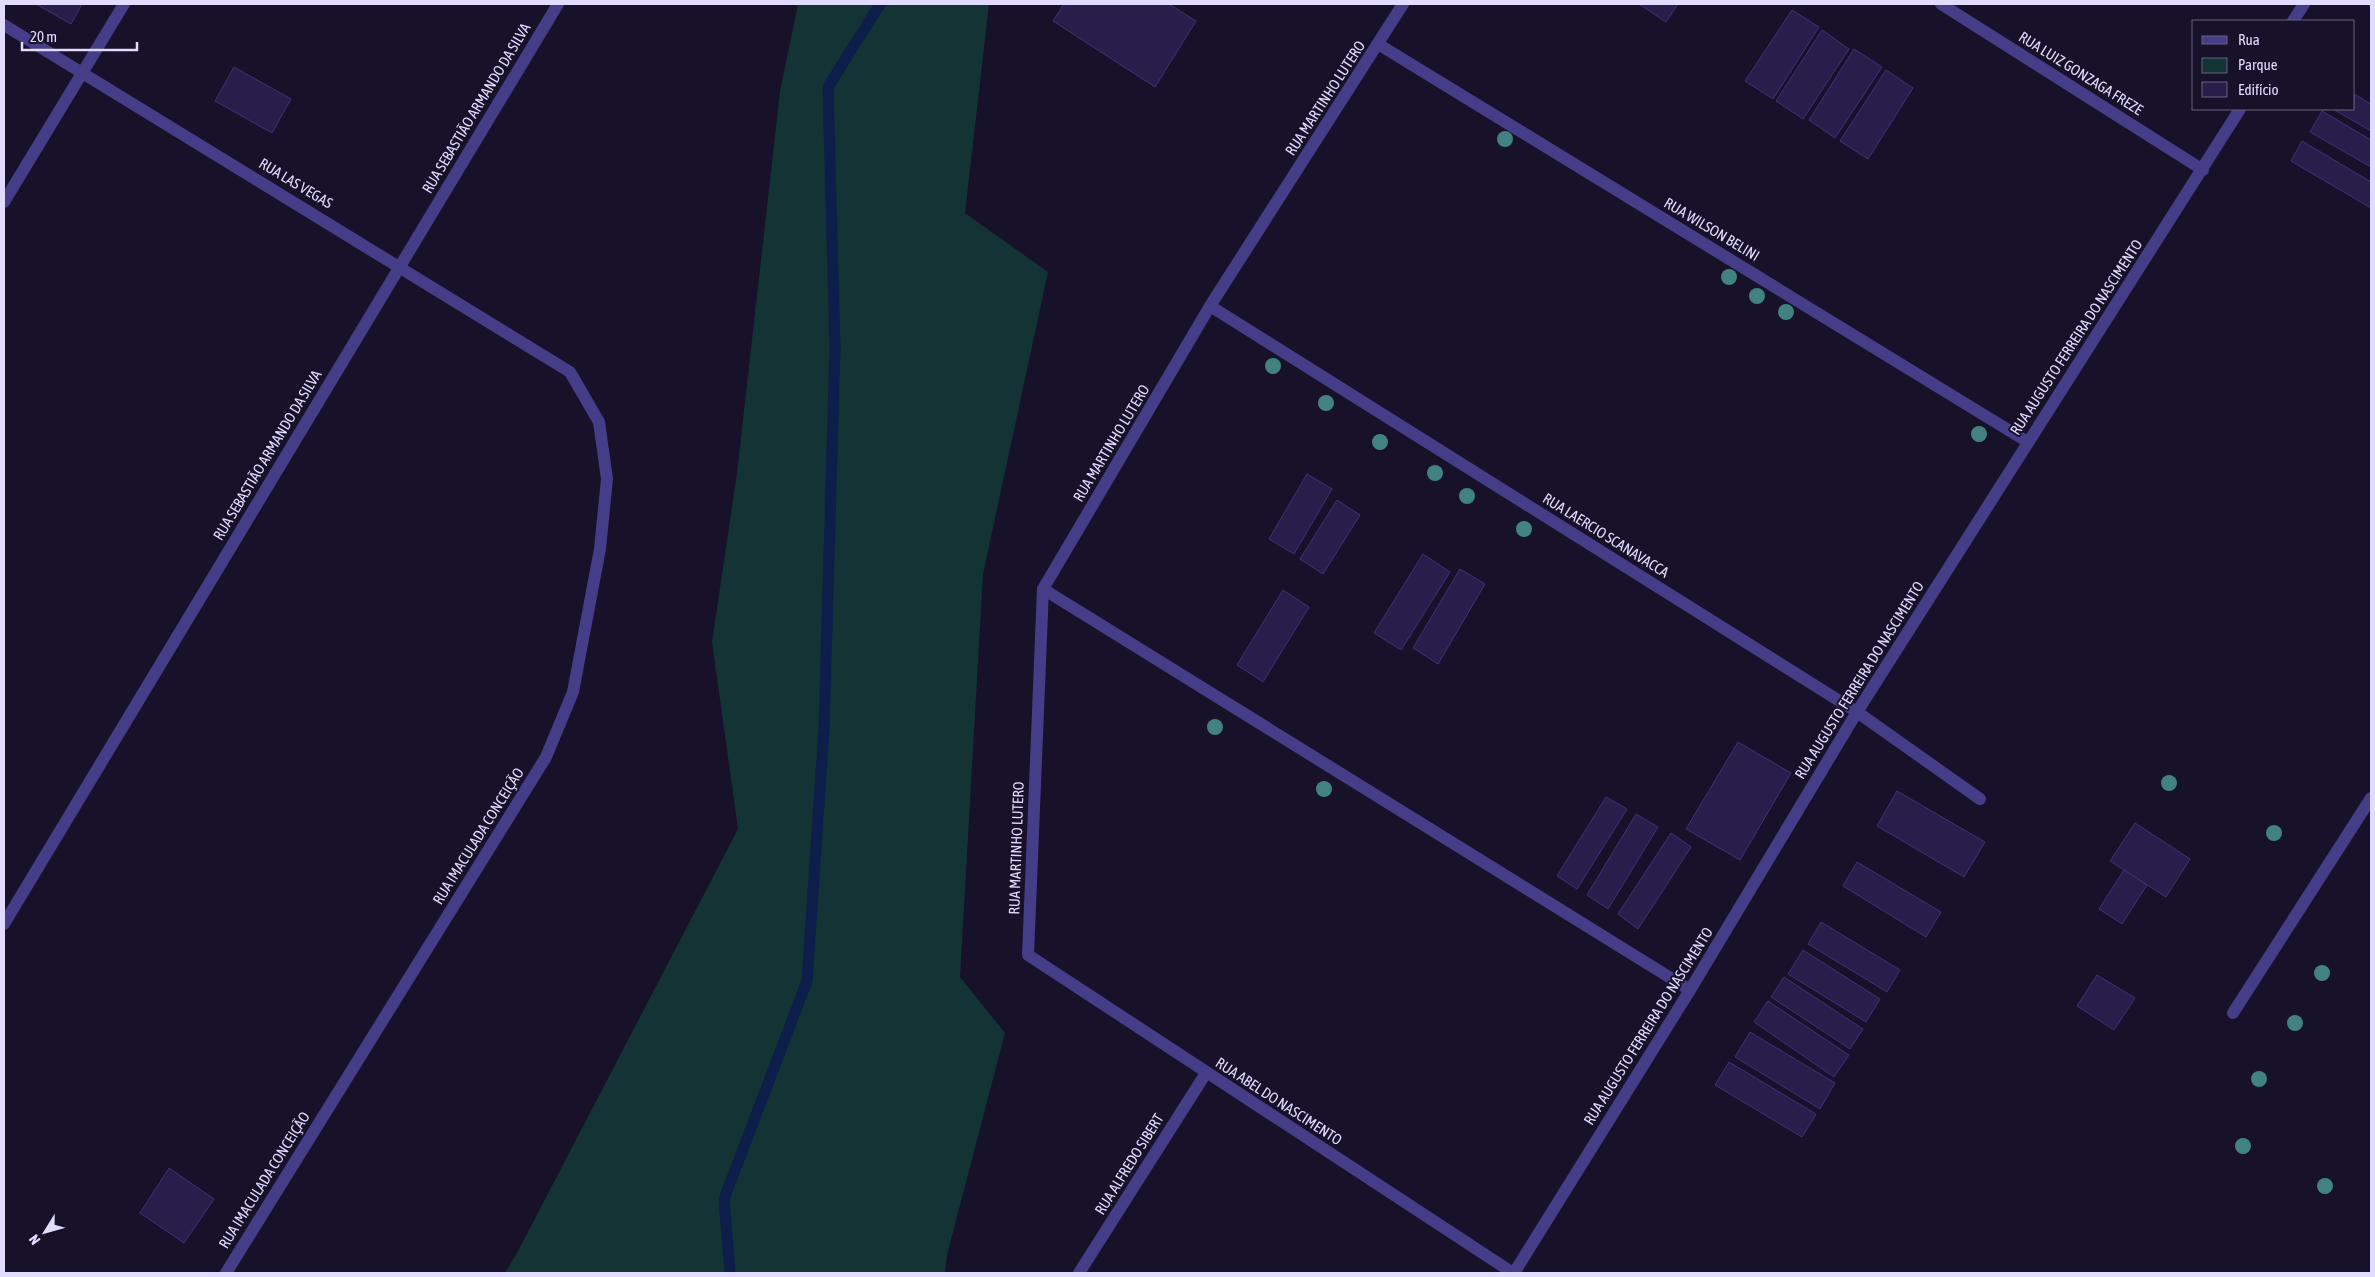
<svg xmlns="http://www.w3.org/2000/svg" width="2375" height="1277" font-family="'Asap Condensed',sans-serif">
<rect width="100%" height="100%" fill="#17112a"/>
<!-- green -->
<path fill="#143334" d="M798,4h191l-24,209 83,59 -65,302 -23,403 45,56 -58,222 -2,18h-440l13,-22 220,-422 -26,-187 25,-169 43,-382z"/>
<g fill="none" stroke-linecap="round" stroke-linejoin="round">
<!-- stream -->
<path stroke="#0c1e49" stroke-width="11" d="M730,1273l-6,-74 83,-218 17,-252 11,-381 -7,-261 52,-83"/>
</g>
<!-- building -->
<g fill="#291d4b" stroke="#423077">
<path d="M36,4h46l-11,20z"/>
<path d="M1064,4h105l27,17 -41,66 -102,-66z"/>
<path d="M1639,4h39l-12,18z"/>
<path d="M1792,10l27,17 -46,72 -28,-18z"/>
<path d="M1822,30l27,19 -46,70 -27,-18z"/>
<path d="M1854,49l28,18 -47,71 -26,-18z"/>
<path d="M234,67l57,32 -19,34 -57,-32z"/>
<path d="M1886,70l27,18 -45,71 -28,-18z"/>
<path d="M2354,94l17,10v27l-38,-22h21z"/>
<path d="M2322,111l49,29v27l-61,-35z"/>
<path d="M2302,141l69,41v26l-80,-47z"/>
<path d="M1307,474l25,15 -38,65 -25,-15z"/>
<path d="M1337,500l23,15 -37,59 -23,-15z"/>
<path d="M1423,554l27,18 -49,78 -27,-17z"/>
<path d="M1460,569l25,15 -47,80 -25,-16z"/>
<path d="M1283,590l26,17 -46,75 -26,-17z"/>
<path d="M1738,742l53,31 -51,87 -54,-31z"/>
<path d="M1897,791l88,51 -21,35 -87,-51z"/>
<path d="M1606,797l21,12 -50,80 -20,-13z"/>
<path d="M1636,814l22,13 -50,82 -21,-14z"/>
<path d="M2135,823l55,36 -24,38 -56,-36z"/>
<path d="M1671,833l20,14 -53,82 -20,-15z"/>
<path d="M1857,862l84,50 -15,25 -83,-51z"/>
<path d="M2124,870l23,15 -25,39 -23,-15z"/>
<path d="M1821,922l79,48 -13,22 -79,-48z"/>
<path d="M1803,950l77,49 -14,23 -78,-48z"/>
<path d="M2097,975l38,23 -21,32 -37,-24z"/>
<path d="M1784,977l79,52 -13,20 -79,-52z"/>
<path d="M1768,1001l81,54 -15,22 -80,-55z"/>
<path d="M1750,1032l85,51 -15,26 -85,-52z"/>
<path d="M1729,1062l87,52 -14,23 -87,-52z"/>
<path d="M169,1168l45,31 -30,44 -44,-30z"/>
</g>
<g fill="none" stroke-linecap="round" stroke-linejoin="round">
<!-- minor -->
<g stroke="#453d88" stroke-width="12">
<path d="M1403,4l-193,302 -167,283 -15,366 485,318"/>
<path d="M1941,4l262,166"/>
<path d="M2293,21l11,-17"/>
<path d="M4,25l566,347 29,50 8,57 -7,70 -27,143 -27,65 -320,516"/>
<path d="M1378,44l650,398"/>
<path d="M4,202l120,-198"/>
<path d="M1210,306l647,406 123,87"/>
<path d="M1043,589l647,401"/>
<path d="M4,924l554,-920"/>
<path d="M2233,1013l138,-215"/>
<path d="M1079,1273l127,-200"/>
<path d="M1514,1273l176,-283 167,-278 383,-603"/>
</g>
</g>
<!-- trees -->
<g fill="#428281">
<circle cx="1505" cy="139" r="8"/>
<circle cx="1729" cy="277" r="8"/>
<circle cx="1757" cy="296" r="8"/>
<circle cx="1786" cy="312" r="8"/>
<circle cx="1273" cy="366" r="8"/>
<circle cx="1326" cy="403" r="8"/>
<circle cx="1979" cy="434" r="8"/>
<circle cx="1380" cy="442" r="8"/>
<circle cx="1435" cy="473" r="8"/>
<circle cx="1467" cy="496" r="8"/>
<circle cx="1524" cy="529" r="8"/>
<circle cx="1215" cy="727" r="8"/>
<circle cx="2169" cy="783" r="8"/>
<circle cx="1324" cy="789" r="8"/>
<circle cx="2274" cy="833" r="8"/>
<circle cx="2322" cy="973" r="8"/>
<circle cx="2295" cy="1023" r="8"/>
<circle cx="2259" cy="1079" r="8"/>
<circle cx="2243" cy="1146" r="8"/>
<circle cx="2325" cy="1186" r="8"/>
</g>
<g text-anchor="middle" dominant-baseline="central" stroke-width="4" stroke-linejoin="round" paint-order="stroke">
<!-- street labels -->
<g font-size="15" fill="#e1dbff" stroke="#17112a">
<text transform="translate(2081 73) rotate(32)">RUA LUIZ GONZAGA FREZE</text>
<text transform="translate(1325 98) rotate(-57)">RUA MARTINHO LUTERO</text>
<text transform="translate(476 108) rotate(-59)">RUA SEBASTIÃO ARMANDO DA SILVA</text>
<text transform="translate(296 183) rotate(31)">RUA LAS VEGAS</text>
<text transform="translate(1712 229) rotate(31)">RUA WILSON BELINI</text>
<text transform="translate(2076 337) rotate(-57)">RUA AUGUSTO FERREIRA DO NASCIMENTO</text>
<text transform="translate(1111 443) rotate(-59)">RUA MARTINHO LUTERO</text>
<text transform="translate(267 455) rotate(-59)">RUA SEBASTIÃO ARMANDO DA SILVA</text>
<text transform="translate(1606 535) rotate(32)">RUA LAERCIO SCANAVACCA</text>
<text transform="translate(1859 680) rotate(-58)">RUA AUGUSTO FERREIRA DO NASCIMENTO</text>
<text transform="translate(478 836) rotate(-58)">RUA IMACULADA CONCEIÇÃO</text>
<text transform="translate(1016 848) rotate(-88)">RUA MARTINHO LUTERO</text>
<text transform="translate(1648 1026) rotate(-58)">RUA AUGUSTO FERREIRA DO NASCIMENTO</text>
<text transform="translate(1279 1101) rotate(33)">RUA ABEL DO NASCIMENTO</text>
<text transform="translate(1129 1164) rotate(-58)">RUA ALFREDO SIBERT</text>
<text transform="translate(264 1180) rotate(-58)">RUA IMACULADA CONCEIÇÃO</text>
</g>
</g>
<!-- border -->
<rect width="2375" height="1277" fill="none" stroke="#e1dbff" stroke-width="10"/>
<!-- legend -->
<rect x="2192" y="20" width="162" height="90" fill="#17112a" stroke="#68627f"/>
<rect x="2202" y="36" width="25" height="8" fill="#453d88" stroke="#68627f"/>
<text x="2238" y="45" font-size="15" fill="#e1dbff">Rua</text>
<rect x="2202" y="58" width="25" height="15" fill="#143334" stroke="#68627f"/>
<text x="2238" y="70" font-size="15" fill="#e1dbff">Parque</text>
<rect x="2202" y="82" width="25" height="15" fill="#291d4b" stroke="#68627f"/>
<text x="2238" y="95" font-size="15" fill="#e1dbff">Edifício</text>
<!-- north arrow -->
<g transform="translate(45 1232) rotate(233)" stroke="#17112a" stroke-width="4" paint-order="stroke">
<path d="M0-4L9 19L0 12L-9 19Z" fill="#e1dbff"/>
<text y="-8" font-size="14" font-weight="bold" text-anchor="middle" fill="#e1dbff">N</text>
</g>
<!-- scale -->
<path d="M22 42v8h115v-8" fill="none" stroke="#e1dbff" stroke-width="2.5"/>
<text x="30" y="42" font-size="15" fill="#e1dbff" stroke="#17112a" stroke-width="4" paint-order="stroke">20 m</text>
</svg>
